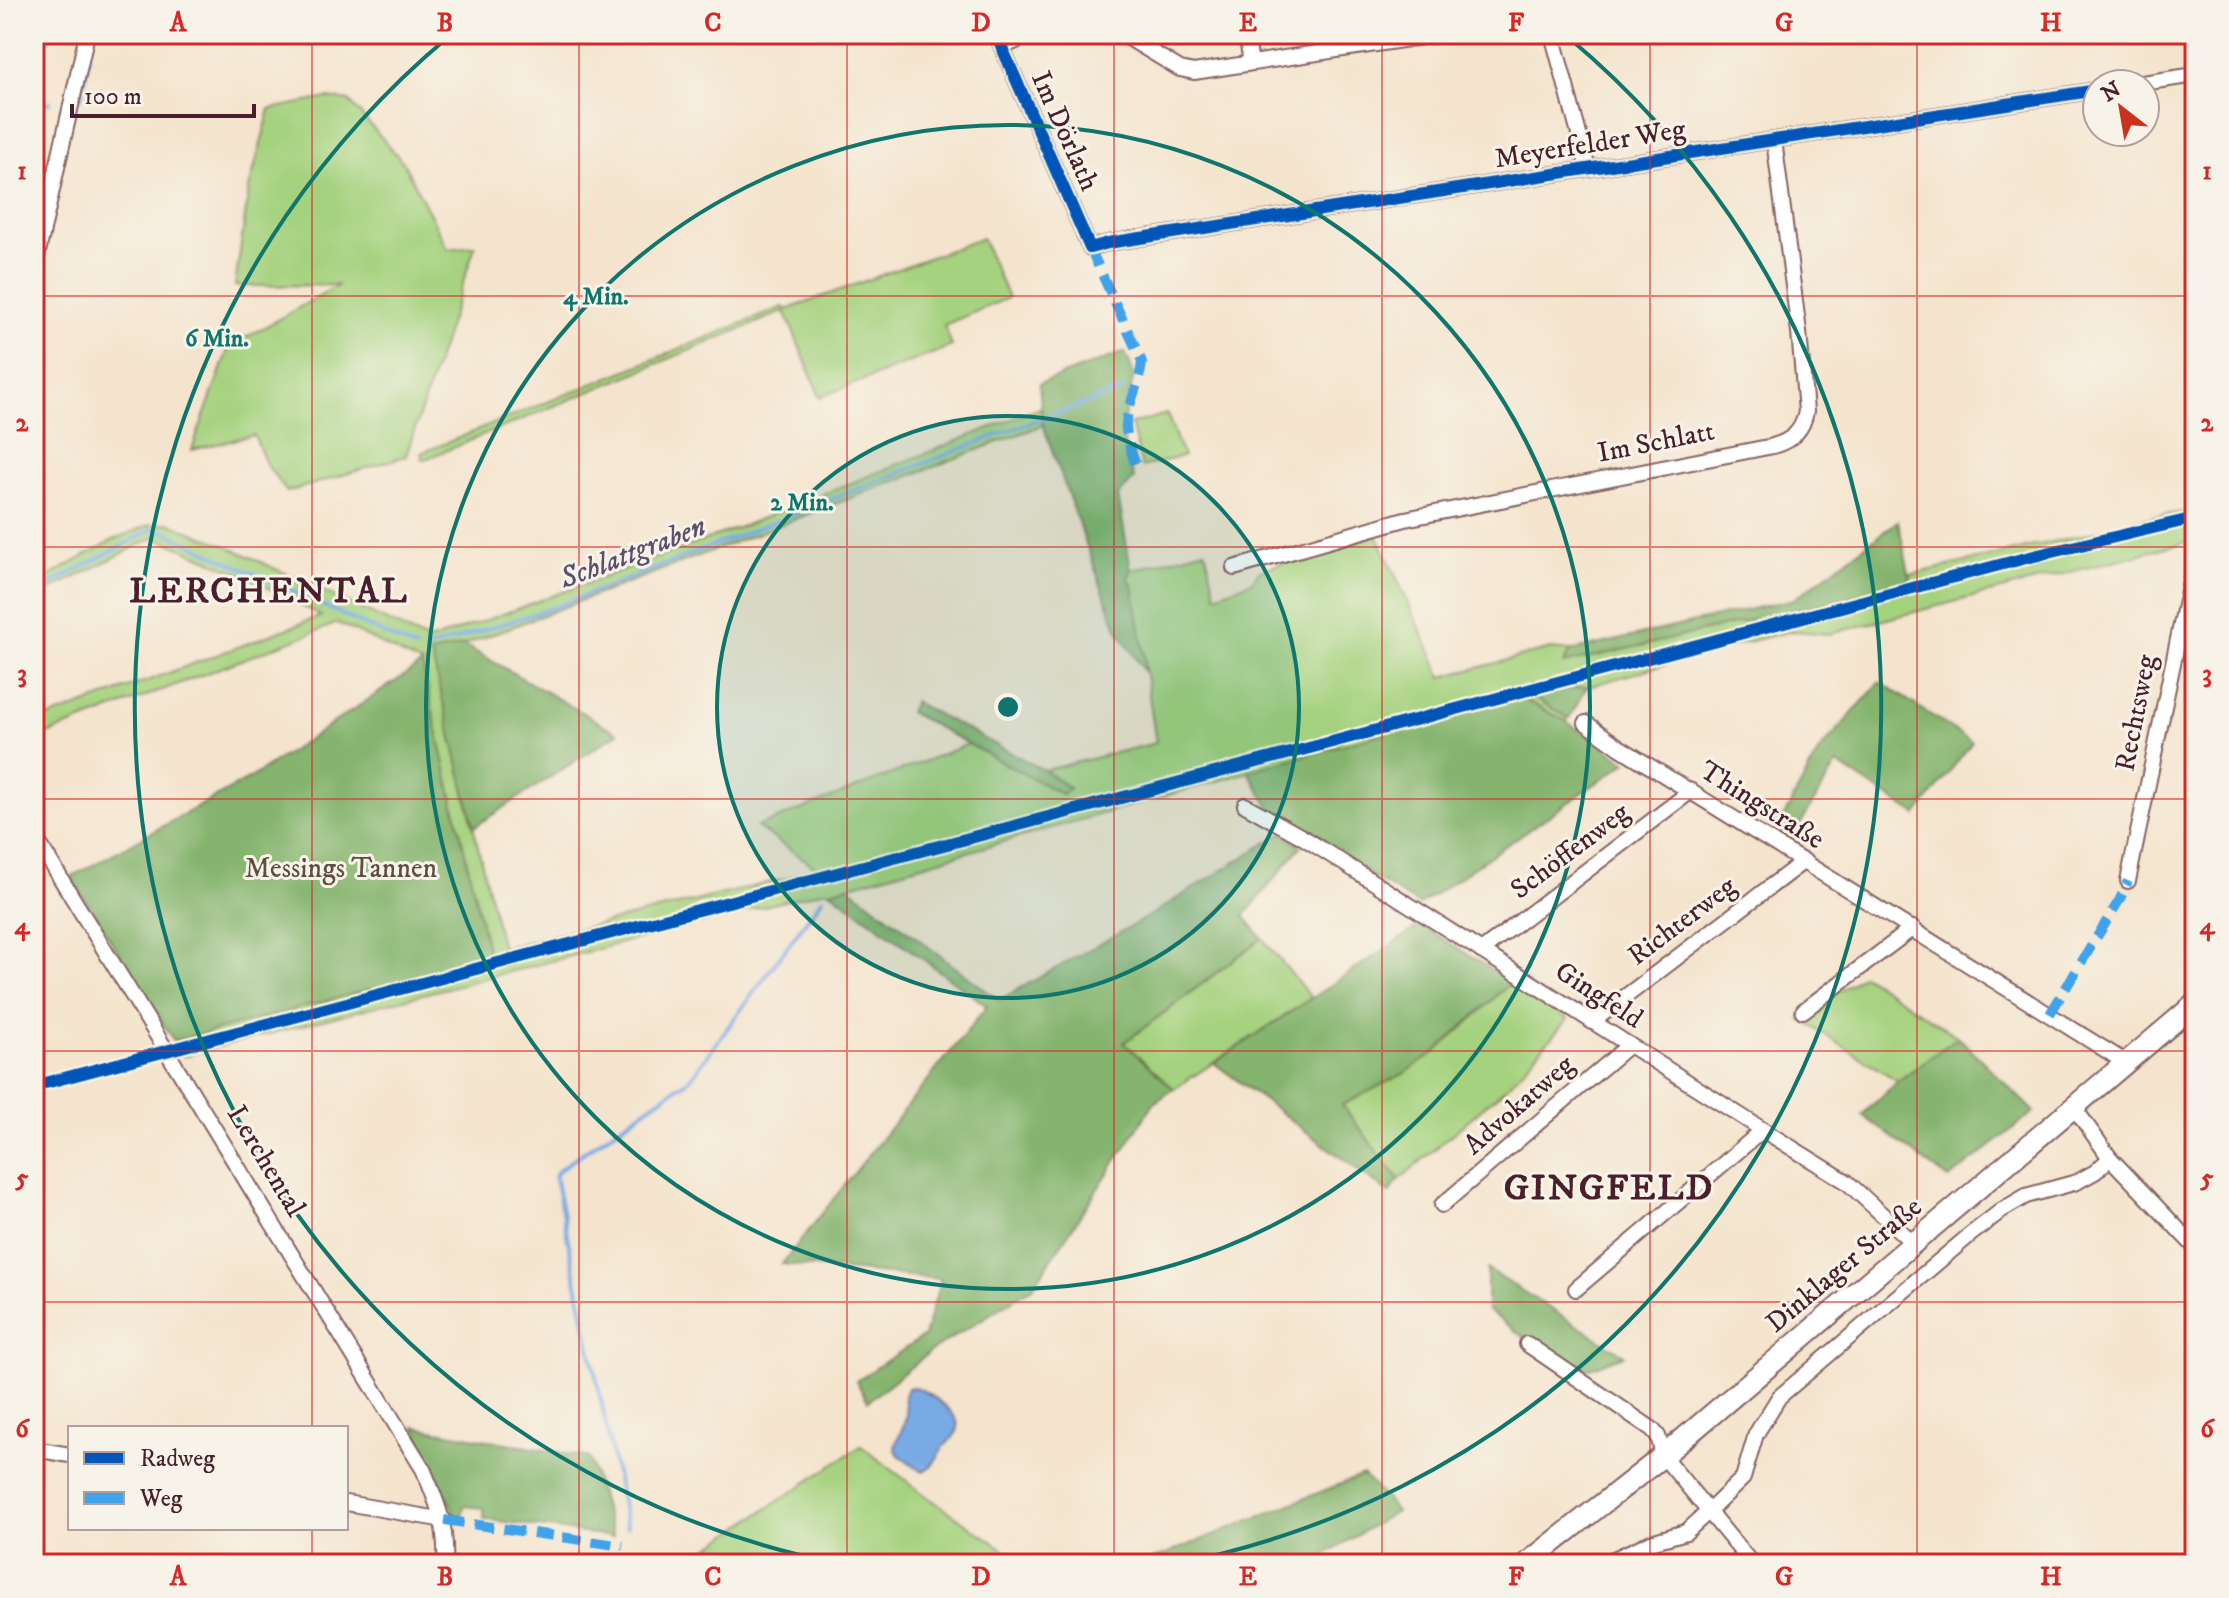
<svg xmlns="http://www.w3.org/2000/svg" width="2229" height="1598" font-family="'IM FELL DW Pica',serif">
<rect width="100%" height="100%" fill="#f7f3e8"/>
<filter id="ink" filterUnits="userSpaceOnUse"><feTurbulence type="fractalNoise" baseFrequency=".0125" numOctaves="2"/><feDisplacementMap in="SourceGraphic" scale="16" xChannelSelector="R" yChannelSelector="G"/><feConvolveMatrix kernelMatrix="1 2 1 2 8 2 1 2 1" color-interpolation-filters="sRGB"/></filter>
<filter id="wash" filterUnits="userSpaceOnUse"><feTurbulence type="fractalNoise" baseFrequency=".006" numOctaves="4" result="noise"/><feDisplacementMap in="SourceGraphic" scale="32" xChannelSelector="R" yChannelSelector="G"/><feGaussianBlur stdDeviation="1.8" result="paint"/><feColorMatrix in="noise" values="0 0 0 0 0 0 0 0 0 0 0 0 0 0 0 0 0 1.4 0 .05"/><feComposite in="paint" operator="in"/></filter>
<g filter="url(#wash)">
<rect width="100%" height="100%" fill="#f4e4cd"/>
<!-- green -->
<g fill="#a5d27e" stroke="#787854" stroke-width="2">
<path d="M328,98l21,3 54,61 45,87 27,-3 -69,210 -119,36 -21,-28 -12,-29 -62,15 37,-103 110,-62 -104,1 14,-97 21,-80z"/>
<path d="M982,238l26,60 -64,27 8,21 -132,51 -35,-86 -362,149 -2,-7 362,-146 3,3z"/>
<path d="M1040,408l3,17 -579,220 -32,8 70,295 299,-73 16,-7 -60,-41 211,-83 93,50 8,-6 -24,-18 111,-27 -23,-156 -5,-10 3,-7 74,-20 11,45 35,-13 9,-12 117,-35 65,142 109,-28 19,2 -6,12 347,-81 -1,-7 198,-46 47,-13 40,-5v29l-366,94 -37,-3 -74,18 -131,38 -59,8 41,23 -3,3 -49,-25 -687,195h-7l-640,165 -9,-15 314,-83 -66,-294 -84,-41 -304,116v-16l287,-107 -73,-39 -93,-40 -121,61v-13l79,-45 36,-15 19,-2 57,22 204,96 306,-112z"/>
<path d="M1167,414l16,42 -41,11 -11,-43z"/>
<path d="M1262,938l49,60 -137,91 -50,-46z"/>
<path d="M1863,975l95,62 -60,44 -98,-62z"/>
<path d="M1511,982l57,37 -58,65 -111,96 -57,-75 63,-32 59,-46z"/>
<path d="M861,1446l68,52 96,66h-341z"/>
</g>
<!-- forest -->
<g fill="#84b46d" stroke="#676a4c" stroke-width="2">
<path d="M1125,352l9,22 -13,58 13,47 -16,17 13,74 -3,7 5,10 12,72 -1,12 -27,-42 -74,-204 -4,-41z"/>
<path d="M1898,521l13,62 -348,81 7,-13 224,-52z"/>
<path d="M464,645l154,88 -144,94 -43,-174z"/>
<path d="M422,664l67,294 -315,83 -103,-164 181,-100z"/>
<path d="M1880,682l92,60 -55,73 -80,-51 -49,80 -14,-9 45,-84z"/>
<path d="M1587,687l-18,31 -42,-24z"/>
<path d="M1517,696l49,25 61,41 -208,143 -111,-68 -37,-28 -23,-38z"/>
<path d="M914,702l130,68 25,19 -7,5 -153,-82z"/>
<path d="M1282,833l19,13 -57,70 18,22 -138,105 50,46 -20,14 -121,184 -102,64 -63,50 -12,-20 68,-45 17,-57 -159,-15 205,-258 -157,-115 18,-5 151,114 150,-84z"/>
<path d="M1421,925l90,57 -75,70 -31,21 -63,32 57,75 -10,13 -175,-130z"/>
<path d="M1958,1037l76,75 -85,67 -87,-64 36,-34z"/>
<path d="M1487,1269l137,86 -44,17 -51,-31 -42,-31z"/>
<path d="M415,1427l174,31 24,79 -129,-18v-11l-20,-2 -2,11 -7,-2z"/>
<path d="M1363,1475l33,36 -86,53h-169z"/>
</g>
<!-- water -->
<path fill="#79aae4" stroke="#626488" stroke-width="2" d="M913,1387c13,2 47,27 45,41 -1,8 -10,13 -15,20 -7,10 -8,18 -20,23l-24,-16 -4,-7c2,-12 10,-20 11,-33 0,-10 -4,-17 1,-27z"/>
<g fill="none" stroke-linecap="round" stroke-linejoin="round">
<!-- stream -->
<g stroke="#79aae4" stroke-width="4">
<path d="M81,98l8,-41"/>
<path d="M34,107l16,-5"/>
<path d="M34,593l119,-64 14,4 249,116"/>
<path d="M426,649l132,-43 457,-178 108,-38"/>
<path d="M627,1527l-72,-350 2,-5 11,-9 122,-84 133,-181"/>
</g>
</g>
</g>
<g filter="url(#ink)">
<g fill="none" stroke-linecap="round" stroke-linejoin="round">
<defs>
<g id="street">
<path d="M996,34l94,214 18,-5 989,-153"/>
<path d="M1122,34l58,35 14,3 247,-38"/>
<path d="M1246,34l5,29"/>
<path d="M1552,34l36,134"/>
<path d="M1002,47l31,-13"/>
<path d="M2136,84l59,-9"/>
<path d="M34,270l53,-236"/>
<path d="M1234,568l171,-49 368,-73c18,-5 30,-15 33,-35l-7,-79 -25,-192"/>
<path d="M1586,723l33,24 506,315"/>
<path d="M1245,805l59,33 459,292 84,52 66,61"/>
<path d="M34,835l389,634c15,35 24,57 22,95"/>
<path d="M2128,881l67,-324"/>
<path d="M1481,951l210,-160"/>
<path d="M1803,1011l110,-83"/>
<path d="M1592,1022l212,-161"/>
<path d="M2073,1106l37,52"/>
<path d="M1442,1205l187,-160"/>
<path d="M1576,1289l187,-159"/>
<path d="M1527,1344l125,85 6,7 5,20 89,108"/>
<path d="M34,1449l36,6"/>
<path d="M346,1503l98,17"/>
<path d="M1603,1564l48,-22 35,-10 22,-20 35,-34 13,-44 23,-37 192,-163 31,-24 24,-14 51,-14 18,-10 15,-14 85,89"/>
</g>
<path id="secondary" d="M1526,1564l137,-108 532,-452"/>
</defs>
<!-- street casing -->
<use href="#street" stroke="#866464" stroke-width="18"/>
<!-- secondary casing -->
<use href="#secondary" stroke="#866464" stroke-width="24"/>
<!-- street -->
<use href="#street" stroke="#fff" stroke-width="14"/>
<!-- secondary -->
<use href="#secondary" stroke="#fff" stroke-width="20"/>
<!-- quiet -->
<g stroke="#40a2eb" stroke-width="10" stroke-dasharray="20 10" stroke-linecap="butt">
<path d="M1090,248l52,114c-2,22 -14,41 -16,63 0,14 7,31 11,44"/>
<path d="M2050,1014l70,-115 8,-18"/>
<path d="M444,1520l179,26"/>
</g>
<defs>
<g id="cycleway">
<path d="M996,34l94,214 18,-5 989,-153"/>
<path d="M34,1086l1988,-527 173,-41"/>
</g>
</defs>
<!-- cycleway casing -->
<use href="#cycleway" stroke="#f7f3e8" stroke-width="17"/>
<!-- cycleway -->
<use href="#cycleway" stroke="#0057b8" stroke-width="12"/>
</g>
</g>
<!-- grid -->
<path fill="none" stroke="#d62828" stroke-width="2" stroke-opacity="0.55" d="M312,34v1394M579,34v1530M847,34v1530M1114,34v1530M1382,34v1530M1650,34v1530M1917,34v1530M34,296h2161M34,547h2161M34,799h2161M34,1051h2161M34,1302h2161M312,1528v36"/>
<!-- distance rings -->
<circle cx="1008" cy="707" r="291" fill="#0f766e" fill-opacity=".12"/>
<g fill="none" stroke="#0f766e" stroke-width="4">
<circle cx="1008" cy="707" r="291"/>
<circle cx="1008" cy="707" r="582"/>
<path d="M841 1564A873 873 0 0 1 447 38M1569 38A873 873 0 0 1 1175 1564"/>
</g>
<g text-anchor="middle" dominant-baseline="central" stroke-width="6" stroke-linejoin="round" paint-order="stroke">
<!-- street labels -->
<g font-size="28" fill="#4a1f2b" stroke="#f7f3e8">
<text transform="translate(1065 131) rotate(66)">Im Dörlath</text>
<text transform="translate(1590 144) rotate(-9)">Meyerfelder Weg</text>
<text transform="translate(1656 442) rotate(-11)">Im Schlatt</text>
<text transform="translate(2136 713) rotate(-79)">Rechtsweg</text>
<text transform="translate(1762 805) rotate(32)">Thingstraße</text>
<text transform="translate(1570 851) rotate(-37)">Schöffenweg</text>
<text transform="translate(1682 921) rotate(-37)">Richterweg</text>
<text transform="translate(1599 995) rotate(33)">Gingfeld</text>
<text transform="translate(1519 1105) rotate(-41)">Advokatweg</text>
<text transform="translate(266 1161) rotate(59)">Lerchental</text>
<text transform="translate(1844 1265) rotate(-40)">Dinklager Straße</text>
</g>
<!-- park labels -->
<g font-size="28" fill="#614c40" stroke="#f7f3e8">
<text x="341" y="868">Messings Tannen</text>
</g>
<!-- water labels -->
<g font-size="30" font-style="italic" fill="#5a506c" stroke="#f7f3e8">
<text transform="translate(633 553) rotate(-21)">Schlattgraben</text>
</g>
<!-- district labels -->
<g font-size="36" font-weight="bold" letter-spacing="2" fill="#4a1f2b" stroke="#f7f3e8">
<text x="269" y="591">LERCHENTAL</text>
<text x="1609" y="1188">GINGFELD</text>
</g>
</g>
<circle cx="1008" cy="707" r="12" fill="#0f766e" stroke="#f7f3e8" stroke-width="4"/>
<g font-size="24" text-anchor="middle" font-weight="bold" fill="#0f766e" stroke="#f7f3e8" stroke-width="6" stroke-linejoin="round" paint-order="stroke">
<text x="596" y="304">4 Min.</text>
<text x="217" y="346">6 Min.</text>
<text x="802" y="510">2 Min.</text>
</g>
<!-- margin -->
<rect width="2229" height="1598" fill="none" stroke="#f7f3e8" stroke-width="88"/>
<!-- legend -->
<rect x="68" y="1426" width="280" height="104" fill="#f7f3e8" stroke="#b29e9c" stroke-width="2"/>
<rect x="84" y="1452" width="40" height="12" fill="#0057b8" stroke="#b29e9c" stroke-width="2"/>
<text x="140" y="1466" font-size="24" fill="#4a1f2b">Radweg</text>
<rect x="84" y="1492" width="40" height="12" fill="#40a2eb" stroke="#b29e9c" stroke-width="2"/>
<text x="140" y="1506" font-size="24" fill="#4a1f2b">Weg</text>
<!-- north arrow -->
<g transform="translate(2121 108) rotate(329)"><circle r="38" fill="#f7f3e8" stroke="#b29e9c" stroke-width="2"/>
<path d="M0-6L14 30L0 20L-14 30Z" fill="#c8321e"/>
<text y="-12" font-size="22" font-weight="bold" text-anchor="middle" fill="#4a1f2b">N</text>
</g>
<!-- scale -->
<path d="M72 104v12h182v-12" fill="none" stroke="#4a1f2b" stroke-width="4"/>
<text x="84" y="104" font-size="24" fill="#4a1f2b" stroke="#f7f3e8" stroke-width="6" paint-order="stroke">100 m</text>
<rect x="44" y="44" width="2141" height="1510" fill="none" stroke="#d62828" stroke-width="3"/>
<g font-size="26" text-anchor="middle" font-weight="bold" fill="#d62828">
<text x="178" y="31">A</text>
<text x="445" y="31">B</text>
<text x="713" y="31">C</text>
<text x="981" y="31">D</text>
<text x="1248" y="31">E</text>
<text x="1516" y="31">F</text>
<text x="1784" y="31">G</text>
<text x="2051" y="31">H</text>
<text x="22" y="179">1</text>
<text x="2207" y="179">1</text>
<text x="22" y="431">2</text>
<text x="2207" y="431">2</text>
<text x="22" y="682">3</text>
<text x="2207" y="682">3</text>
<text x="22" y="934">4</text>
<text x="2207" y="934">4</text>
<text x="22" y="1186">5</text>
<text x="2207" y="1186">5</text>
<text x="22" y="1437">6</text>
<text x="2207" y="1437">6</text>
<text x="178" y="1585">A</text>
<text x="445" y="1585">B</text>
<text x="713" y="1585">C</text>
<text x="981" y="1585">D</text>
<text x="1248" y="1585">E</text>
<text x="1516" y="1585">F</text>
<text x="1784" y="1585">G</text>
<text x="2051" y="1585">H</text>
</g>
</svg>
